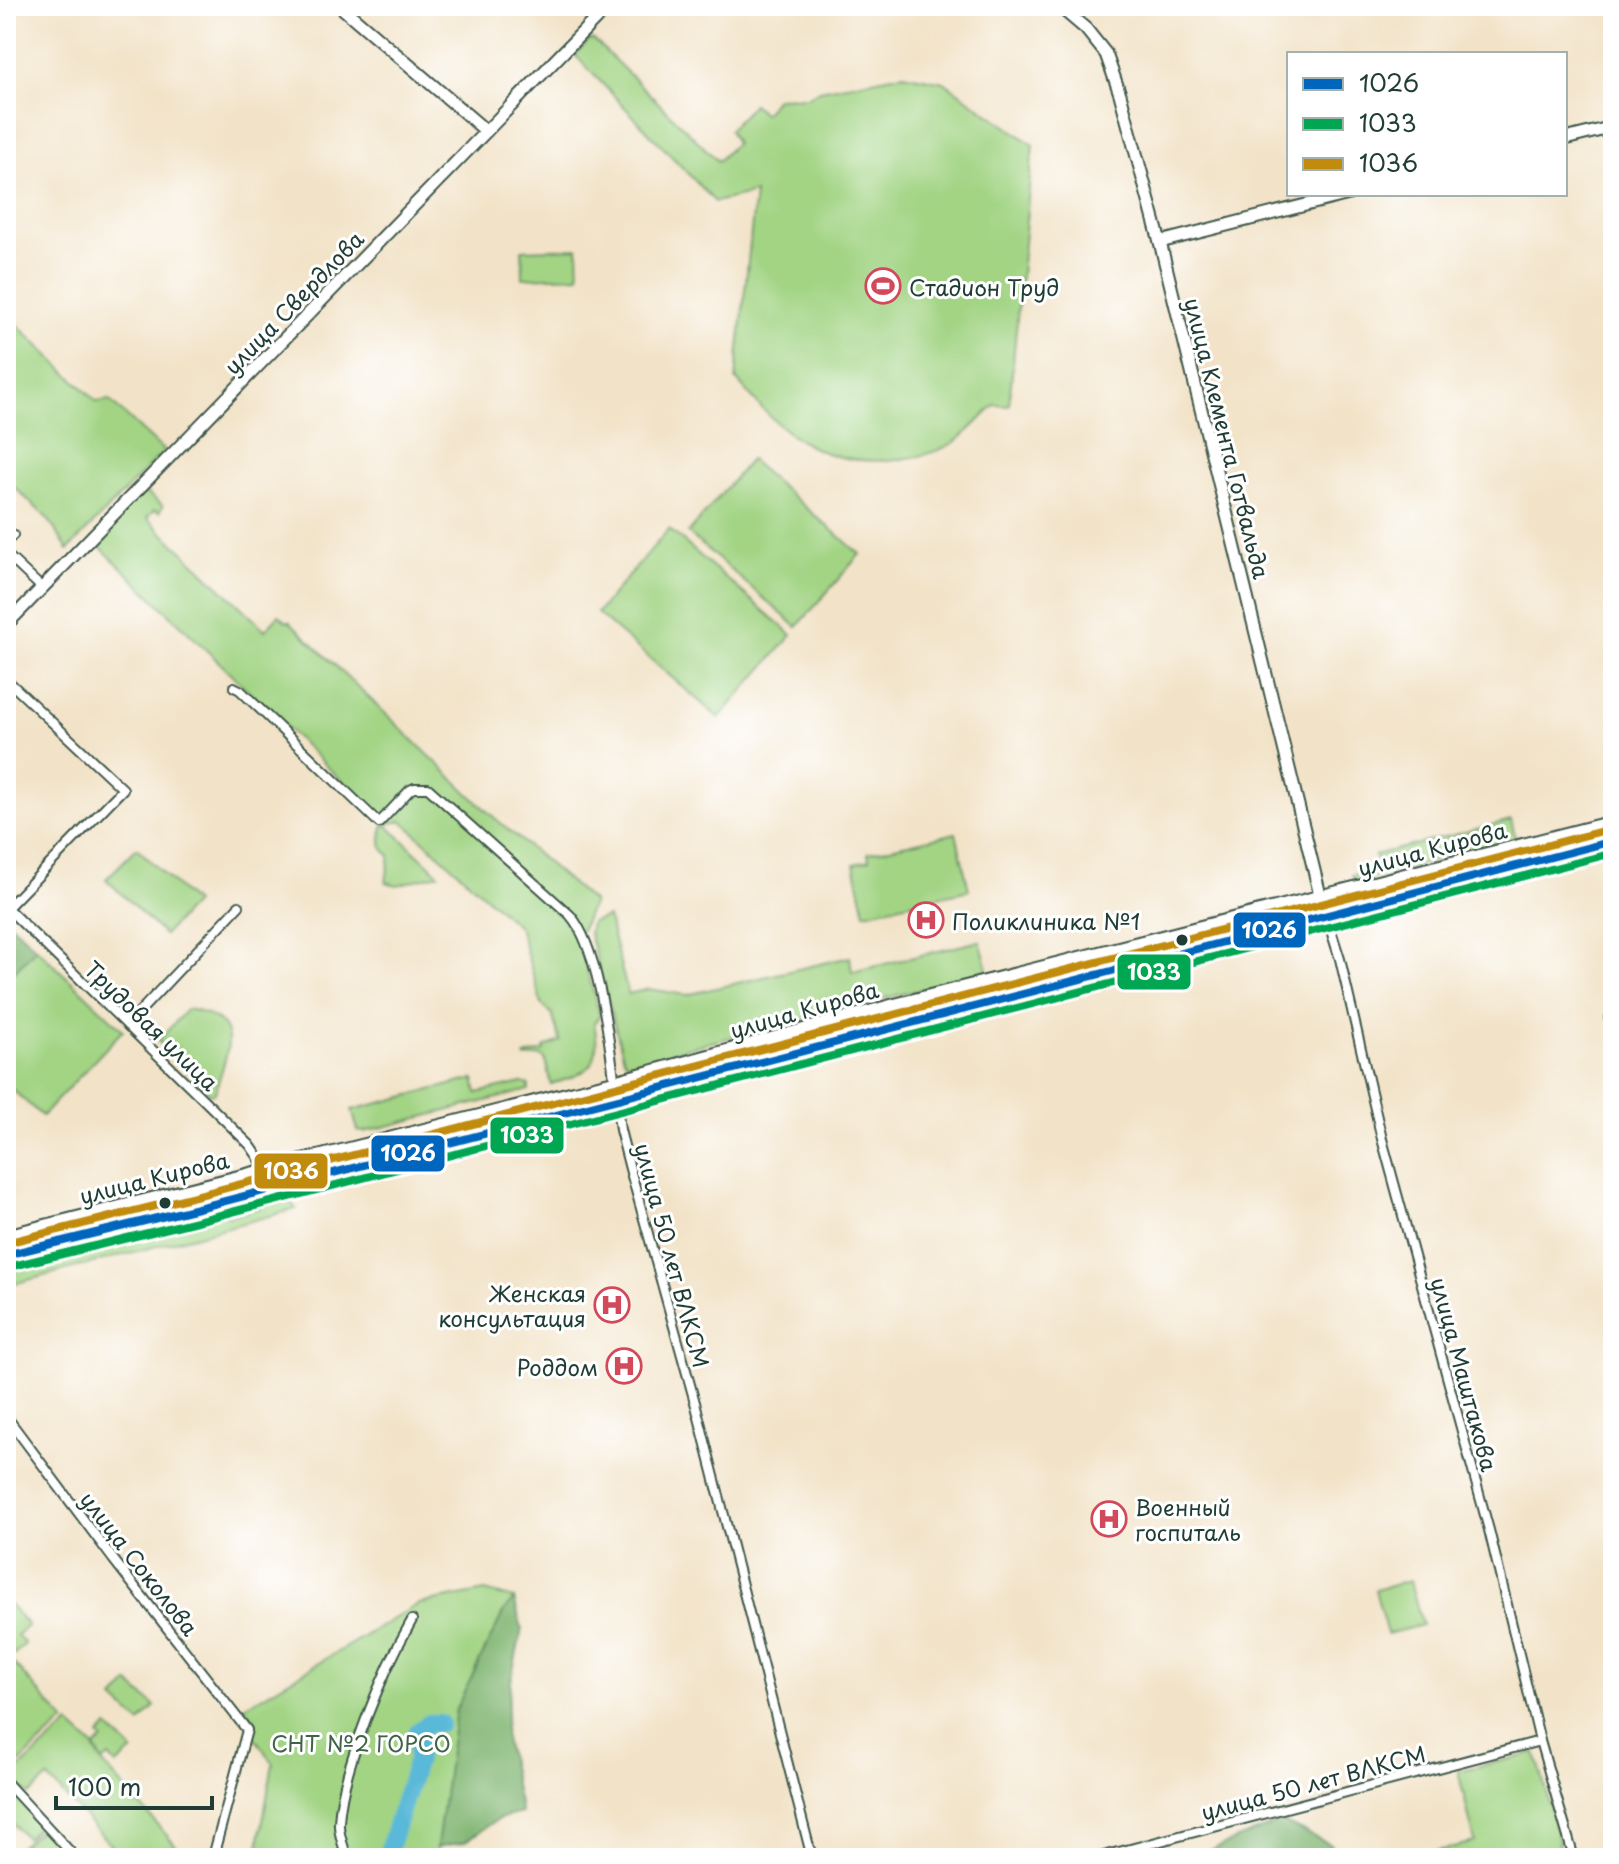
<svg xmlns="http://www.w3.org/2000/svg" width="1619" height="1864" font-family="'Playpen Sans',sans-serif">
<rect width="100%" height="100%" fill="#fff"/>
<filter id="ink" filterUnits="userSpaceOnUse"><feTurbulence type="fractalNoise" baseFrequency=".0125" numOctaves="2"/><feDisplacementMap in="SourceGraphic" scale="16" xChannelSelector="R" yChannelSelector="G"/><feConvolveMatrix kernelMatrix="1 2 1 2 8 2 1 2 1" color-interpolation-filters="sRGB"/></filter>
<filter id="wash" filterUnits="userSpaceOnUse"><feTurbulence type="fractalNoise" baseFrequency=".006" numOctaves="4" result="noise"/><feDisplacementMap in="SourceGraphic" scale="32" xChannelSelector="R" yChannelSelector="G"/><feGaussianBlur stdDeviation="1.8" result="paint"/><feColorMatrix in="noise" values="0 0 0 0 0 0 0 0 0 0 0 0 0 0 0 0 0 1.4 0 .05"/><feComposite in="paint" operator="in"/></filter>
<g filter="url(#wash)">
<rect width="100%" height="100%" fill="#f2e3c8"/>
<!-- green -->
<g fill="#a2d484" stroke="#60885c" stroke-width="2">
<path d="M590,39l4,1 124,121 18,-18 -7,-13 24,-26 11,10 12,-16 31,-1 13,-7 83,-16 41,8 89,63 -24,261 -14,-1c-12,11 -23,24 -36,34 -14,11 -39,18 -57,20 -79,10 -118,-22 -166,-80l19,-186 -40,9 -140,-147z"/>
<path d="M578,248l1,28 -56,2 -1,-28z"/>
<path d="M10,318l87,84 12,-2 55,51 -96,99 -20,-31 -42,-40v-155z"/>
<path d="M750,460l110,94 -63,73 -109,-94z"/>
<path d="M147,493l16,13 -4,6 -5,-2 -7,8 118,112 14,-15 8,7 2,-1 200,192 104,89 -15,35 22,79 -6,7c9,42 -5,50 -43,61l-6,-25 -4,-3 -15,2 -1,-2 19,-5v-3l16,-7 -8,-27 -10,-9 -23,-78 -117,-106 -16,3 53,50 -42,11 -11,-3 4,-27c-12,-6 -10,-20 -5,-32l-291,-282 46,-47z"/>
<path d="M669,529l123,106 -73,83 -122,-105z"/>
<path d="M1511,820l5,20 -162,42 -2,-7 26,-7 -3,-13z"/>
<path d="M956,833l13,57 -104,23 -11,-49 15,-4 -1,-7z"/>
<path d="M137,848l57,55 -30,32 -58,-56z"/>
<path d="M608,917l20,77 21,-5 37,6 164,-38 2,15 128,-31 7,24 -1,8 -358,90 -4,-4 -35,-126 2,-11z"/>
<path d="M36,948l87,82 -81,86 -36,-32v-104z"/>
<path d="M187,1009c60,11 40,40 28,84l-5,1 -52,-53z"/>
<path d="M474,1079l3,14 45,-10 7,2v5l-165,42 -6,-1 -6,-21z"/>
<path d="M286,1196l10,13 -290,77v-19l218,-55 3,4 32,-8v-5z"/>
<path d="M1410,1581l12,44 -35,9 -12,-44z"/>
<path d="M485,1591l29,8 -10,12 -48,98 -19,138 2,11h-180l-1,-8 15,-87 -20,-28 2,-15 -11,-13 175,-103z"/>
<path d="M6,1601l22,24 -11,10 8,9 -14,13 -5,-5z"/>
<path d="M6,1655l59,66 -57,52 -2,-3v-24l6,-5 -6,-6z"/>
<path d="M129,1683l26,23 -15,17 -26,-24z"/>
<path d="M69,1724l24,22 10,18 84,94h-64l-75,-80 -19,17 -18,-19z"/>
<path d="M108,1727l25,24 -17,14 -7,-8 -6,5 -8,-15 8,-7 -4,-4z"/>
<path d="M1536,1753l27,105h-155l67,-16 -17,-71z"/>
<path d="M6,1785l36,38 -16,15 -20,-22z"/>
<path d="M44,1826l29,32h-66z"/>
</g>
<!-- forest -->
<g fill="#81b672" stroke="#507a53" stroke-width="2">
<path d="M6,919l30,29 -30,32z"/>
<path d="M514,1599l8,30 -10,46 -8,59 17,79 -23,6 -34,23 -27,5 19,-138 48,-98z"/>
<path d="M1281,1821l50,24 2,13h-141z"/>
</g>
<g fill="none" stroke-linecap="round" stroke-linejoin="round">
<!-- river -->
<path stroke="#5ab8d8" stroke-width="18" d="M386,1858l31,-98 1,-29 11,-8h11"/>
</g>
</g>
<g filter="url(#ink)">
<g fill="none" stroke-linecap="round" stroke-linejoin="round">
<defs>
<g id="minor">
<path d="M6,529l7,6 -7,7"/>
<path d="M6,554l36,34"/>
<path d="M6,679l117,110 -117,120"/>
<path d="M234,687l6,3 139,133 31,-33 4,-2h14l142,127c29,33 39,125 45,170"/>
<path d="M1321,899l19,60 42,180 107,391 51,211 34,117"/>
<path d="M6,907l244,238 18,26"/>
<path d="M1609,1019l4,-1"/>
<path d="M127,1025l112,-119"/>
<path d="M616,1098l4,32 10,39 66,237 116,452"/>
<path d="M6,1416l107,143 134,171 -33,123 -3,5"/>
<path d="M6,1782l70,76"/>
<path d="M347,1858c-3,-11 -9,-24 -8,-36 3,-55 45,-153 73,-202"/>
<path d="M1096,1858l444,-117"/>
</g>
<g id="tertiary">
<path d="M340,6l146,125"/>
<path d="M1059,6l27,23 20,25 14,40 40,148 161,657"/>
<path d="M1565,139l48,-12"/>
<path d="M1160,242l189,-48"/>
<path d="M6,625l602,-619"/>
</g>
<g id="primary">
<path d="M6,1237l608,-154 281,-77 718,-183"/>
<path d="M6,1255l200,-49 1407,-365"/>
</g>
</defs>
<!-- minor casing -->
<use href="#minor" stroke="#3f564a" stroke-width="12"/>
<!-- tertiary casing -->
<use href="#tertiary" stroke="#3f564a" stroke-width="15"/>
<!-- primary casing -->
<use href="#primary" stroke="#3f564a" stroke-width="18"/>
<!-- minor -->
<use href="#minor" stroke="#fff" stroke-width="8"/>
<!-- tertiary -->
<use href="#tertiary" stroke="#fff" stroke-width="11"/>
<!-- primary -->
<use href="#primary" stroke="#fff" stroke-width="14"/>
<defs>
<path id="bus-1" d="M6,1255l200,-49 1407,-365"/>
<path id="bus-2" d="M9,1267l200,-49 1404,-365"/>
<path id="bus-3" d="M6,1243l197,-49 1407,-365"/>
</defs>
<!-- bus-1 casing -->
<use href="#bus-1" stroke="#fff" stroke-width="14"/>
<!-- bus-2 casing -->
<use href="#bus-2" stroke="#fff" stroke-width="14"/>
<!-- bus-3 casing -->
<use href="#bus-3" stroke="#fff" stroke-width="14"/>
<!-- bus-1 -->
<use href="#bus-1" stroke="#0065bd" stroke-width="8"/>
<!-- bus-2 -->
<use href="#bus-2" stroke="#00a651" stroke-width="8"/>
<!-- bus-3 -->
<use href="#bus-3" stroke="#c18c0d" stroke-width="8"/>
</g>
</g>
<!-- icons -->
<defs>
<symbol id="stadium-ring" viewBox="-11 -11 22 22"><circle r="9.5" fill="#fff" stroke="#d1495b" stroke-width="1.5"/><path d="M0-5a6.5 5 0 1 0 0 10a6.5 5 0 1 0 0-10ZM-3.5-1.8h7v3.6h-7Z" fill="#d1495b"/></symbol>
<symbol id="hospital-ring" viewBox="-11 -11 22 22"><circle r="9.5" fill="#fff" stroke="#d1495b" stroke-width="1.5"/><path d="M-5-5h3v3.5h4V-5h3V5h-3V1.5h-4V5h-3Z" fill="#d1495b"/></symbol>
</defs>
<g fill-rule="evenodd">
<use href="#stadium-ring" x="863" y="266" width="40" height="40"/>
<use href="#hospital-ring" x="906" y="900" width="40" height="40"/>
<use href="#hospital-ring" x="592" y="1285" width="40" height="40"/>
<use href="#hospital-ring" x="604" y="1346" width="40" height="40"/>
<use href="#hospital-ring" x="1089" y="1499" width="40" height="40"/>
</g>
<!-- markers -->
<g fill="#1f3d34" stroke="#fff" stroke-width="3">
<circle cx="1182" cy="940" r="7"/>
<circle cx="165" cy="1203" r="7"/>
</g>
<g text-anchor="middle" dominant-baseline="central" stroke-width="6" stroke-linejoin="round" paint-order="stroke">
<!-- poi labels -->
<g font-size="22" fill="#1f3d34" stroke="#fff" text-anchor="start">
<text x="909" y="286">Стадион Труд</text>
<text x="952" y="920">Поликлиника №1</text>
<text x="586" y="1292" text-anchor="end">Женская<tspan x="586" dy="25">консультация</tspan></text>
<text x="598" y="1366" text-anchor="end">Роддом</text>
<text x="1135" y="1506">Военный<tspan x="1135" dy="25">госпиталь</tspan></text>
</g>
<!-- street labels -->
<g font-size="22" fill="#1f3d34" stroke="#fff">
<text transform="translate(293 302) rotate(-46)">улица Свердлова</text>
<text transform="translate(1228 438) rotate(76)">улица Клемента Готвальда</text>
<text transform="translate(1432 848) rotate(-15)">улица Кирова</text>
<text transform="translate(804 1009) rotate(-16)">улица Кирова</text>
<text transform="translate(152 1025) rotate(44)">Трудовая улица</text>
<text transform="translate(154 1177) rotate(-14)">улица Кирова</text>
<text transform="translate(673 1255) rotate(75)">улица 50 лет ВЛКСМ</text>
<text transform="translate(1465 1374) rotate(75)">улица Маштакова</text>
<text transform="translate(140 1563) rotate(52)">улица Соколова</text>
<text transform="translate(1313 1782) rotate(-15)">улица 50 лет ВЛКСМ</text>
</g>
<!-- park labels -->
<g font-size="22" fill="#406348" stroke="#fff">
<text x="361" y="1742">СНТ №2 ГОРСО</text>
</g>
</g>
<g stroke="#fff" stroke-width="3">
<rect x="1232" y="911" width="75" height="38" rx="8" fill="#0065bd"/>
<rect x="1116" y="953" width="76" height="38" rx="8" fill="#00a651"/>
<rect x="489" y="1116" width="76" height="39" rx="8" fill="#00a651"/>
<rect x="370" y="1134" width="76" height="39" rx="8" fill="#0065bd"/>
<rect x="253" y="1152" width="76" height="38" rx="8" fill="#c18c0d"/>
</g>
<g font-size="22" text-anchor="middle" font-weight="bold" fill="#fff">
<text x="1269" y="938">1026</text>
<text x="1154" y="980">1033</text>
<text x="527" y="1143">1033</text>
<text x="408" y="1161">1026</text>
<text x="291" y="1179">1036</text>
</g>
<!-- margin -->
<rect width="1619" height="1864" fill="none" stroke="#fff" stroke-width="32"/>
<!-- legend -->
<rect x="1287" y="52" width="280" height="144" fill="#ffffff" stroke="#a5b1ae" stroke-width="2"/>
<rect x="1303" y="78" width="40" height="12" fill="#0065bd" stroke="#a5b1ae" stroke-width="2"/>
<text x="1359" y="92" font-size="24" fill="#1f3d34">1026</text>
<rect x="1303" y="118" width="40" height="12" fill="#00a651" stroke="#a5b1ae" stroke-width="2"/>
<text x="1359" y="132" font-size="24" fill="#1f3d34">1033</text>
<rect x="1303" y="158" width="40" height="12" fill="#c18c0d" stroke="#a5b1ae" stroke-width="2"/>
<text x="1359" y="172" font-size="24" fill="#1f3d34">1036</text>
<!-- scale -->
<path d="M56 1796v12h156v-12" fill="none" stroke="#1f3d34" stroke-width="4"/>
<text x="68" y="1796" font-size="24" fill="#1f3d34" stroke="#ffffff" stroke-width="6" paint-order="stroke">100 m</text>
</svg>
